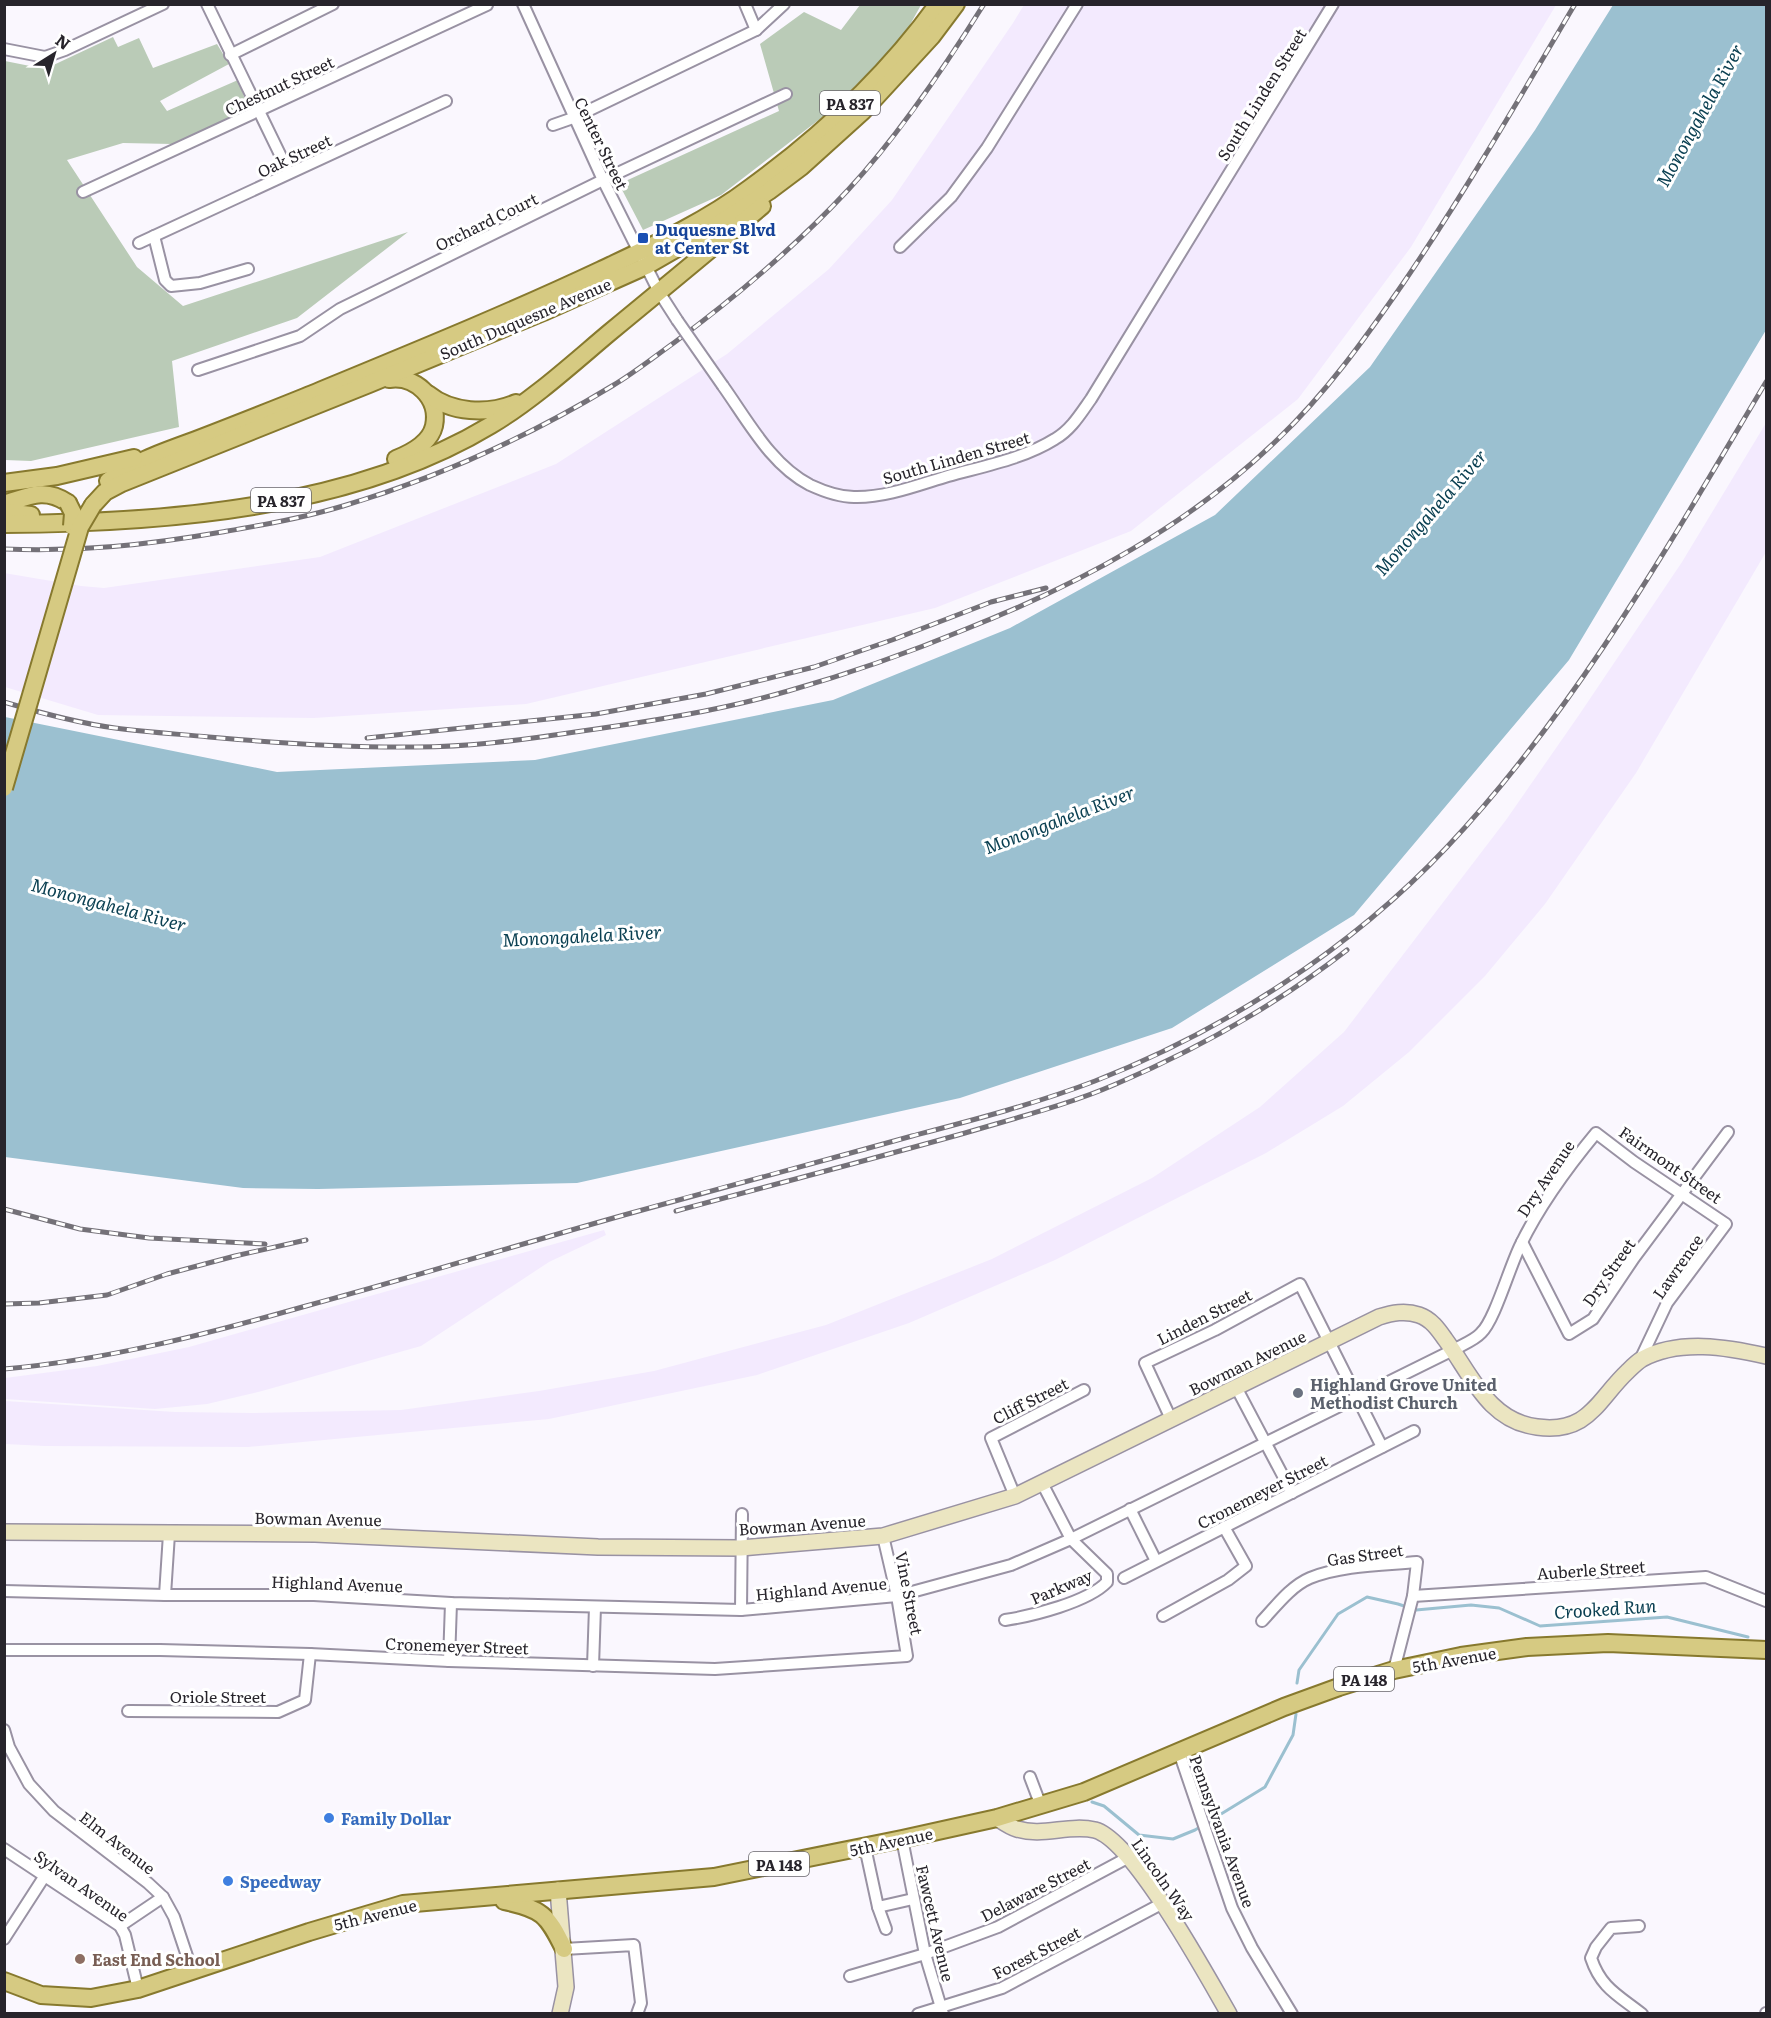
<svg xmlns="http://www.w3.org/2000/svg" width="1771" height="2018" font-family="Literata,serif">
<rect width="100%" height="100%" fill="#faf7fe"/>
<!-- built -->
<g fill="#f3eafe">
<path d="M1024,5h532l-145,242 -113,152 -167,132 -196,77 -409,96 -212,14 -216,-3 -93,-28 -1,-114 77,13 23,2 216,-31 236,-93 171,-110 102,-85 63,-69 121,-177z"/>
<path d="M1766,423v129l-130,221 -91,131 -60,72 -76,76 -66,54 -77,47 -211,107 -146,63 -152,52 -208,44 -301,28 -203,-1 -40,-2v-43l170,11 77,1 149,-3 138,-19 115,-20 172,-46 166,-66 160,-81 108,-71 84,-75 162,-212 73,-105 103,-153z"/>
<path d="M604,1230l2,5 -57,27 -128,84 -159,45 -55,13 -52,5 -150,-10v-21l92,-12 92,-19z"/>
</g>
<!-- green -->
<g fill="#bacbb7">
<path d="M860,5h61l-19,34 -73,73 -108,83 -78,35 -24,-46 160,-73 -19,-67 44,-32 37,18z"/>
<path d="M113,37l5,10 21,-9 14,30 64,-24 12,20 -69,37 7,10 71,-31 11,30 -77,34 -49,-1 -56,17 70,107 46,39 225,-74 -111,86 -125,43 7,66 -148,34 -26,-1v-399l40,8z"/>
</g>
<!-- water -->
<path fill="#9bc0d0" d="M1613,5h153v325l-197,330 -215,255 -182,113 -212,70 -383,85 -259,6 -75,-1 -238,-31v-440l272,55 258,-12 298,-60 177,-72 205,-113 155,-148 165,-237z"/>
<g fill="none" stroke-linecap="round" stroke-linejoin="round">
<!-- stream -->
<g stroke="#9bc0d0" stroke-width="3">
<path d="M1297,1683l2,-13 39,-56 29,-17 31,7 18,6 55,-5 28,3 41,18 127,-9 81,20"/>
<path d="M1092,1802l12,4 35,29 34,4 22,-9 70,-43 28,-52 3,-21"/>
</g>
<defs>
<g id="street">
<path d="M207,4l82,169"/>
<path d="M523,4l80,176 56,112 18,28"/>
<path d="M745,4l11,26"/>
<path d="M4,49l41,8 20,-7 98,-46"/>
<path d="M230,55l103,-51"/>
<path d="M553,125l20,-7 183,-88 28,-26"/>
<path d="M83,192l404,-187"/>
<path d="M154,236l11,44 6,6 29,-3 48,-14"/>
<path d="M139,243l307,-142"/>
<path d="M900,247l51,-50 36,-49 90,-144"/>
<path d="M198,370l102,-34 40,-27 263,-129 183,-86"/>
<path d="M723,386c25,35 48,79 87,99 13,6 29,12 44,12 31,1 64,-12 94,-21 36,-10 75,-17 107,-37 16,-9 26,-26 36,-40l242,-395"/>
<path d="M1522,1242l47,92 24,-15 41,-61 94,-126"/>
<path d="M1236,1387l56,106"/>
<path d="M1171,1419l-26,-56 70,-33 85,-46 82,163"/>
<path d="M1015,1496l-24,-58 93,-48"/>
<path d="M1130,1509l26,52"/>
<path d="M1124,1578l290,-147"/>
<path d="M4,1591l161,4h149l137,8 290,7 156,-14 114,-31 60,-26 382,-189c9,-5 22,-10 28,-17 14,-13 29,-68 40,-89 20,-41 46,-76 75,-111l38,29 92,62 -59,79 -27,57"/>
<path d="M165,1595l4,-61"/>
<path d="M1413,1596l293,-19 60,24"/>
<path d="M741,1610l1,-96"/>
<path d="M1163,1616l65,-36 18,-14 -22,-39"/>
<path d="M1005,1620c27,-4 83,-18 102,-38v-8l-36,-35 -29,-56"/>
<path d="M1262,1621c14,-15 29,-35 48,-43 31,-13 74,-13 107,-16l-4,34 -19,74"/>
<path d="M4,1650h156l150,4 139,7 266,8 192,-13 -10,-60 -14,-60"/>
<path d="M449,1661l2,-58"/>
<path d="M593,1666l2,-59"/>
<path d="M128,1711l150,1 27,-12 5,-46"/>
<path d="M4,1730l5,17 20,37 25,27 94,72 15,14 11,20 18,54"/>
<path d="M1179,1752l53,156 20,40 40,66"/>
<path d="M1030,1777l11,29"/>
<path d="M902,1839l23,115 18,60"/>
<path d="M865,1847l13,60 8,22"/>
<path d="M4,1849l116,77 5,9 13,54"/>
<path d="M878,1907l35,-8"/>
<path d="M120,1926l43,-29"/>
<path d="M1639,1926l-28,2 -15,19 -5,11c10,30 27,37 51,56"/>
<path d="M4,1939l40,-62"/>
<path d="M564,1949l70,-4 7,58 -4,11"/>
<path d="M850,1976l75,-22 73,-27 131,-70"/>
<path d="M918,2014l84,-26 161,-85"/>
<path d="M1766,2014v-1"/>
</g>
<g id="secondary">
<path d="M4,1532l311,2 283,13 143,1 142,-12 132,-40 364,-179c13,-4 26,-7 40,-2 12,4 19,14 26,24 26,35 43,82 92,88 52,7 60,-27 91,-56 4,-4 9,-9 14,-12 37,-20 85,-12 124,-3"/>
<path d="M997,1818c6,4 13,9 20,11 26,8 52,-5 78,1 38,10 112,146 134,184"/>
<path d="M558,1890l8,97 -6,27"/>
</g>
<g id="primary">
<path d="M389,379c26,-4 51,19 45,47 -4,17 -23,27 -38,33"/>
<path d="M428,394c23,19 60,21 88,9"/>
<path d="M108,481c25,-19 58,-30 88,-41 36,-14 72,-28 109,-43 99,-41 198,-81 296,-127 51,-24 104,-48 149,-82 70,-51 137,-113 188,-184"/>
<path d="M4,483l53,-7 77,-18"/>
<path d="M4,504c25,-8 41,-17 64,-1"/>
<path d="M93,505l12,-13 17,-9 247,-99 174,-72 103,-46 68,-39 55,-36 32,-24 62,-56 69,-75 24,-32"/>
<path d="M4,512l27,3"/>
<path d="M4,524c160,-1 348,-15 487,-99 43,-26 80,-60 118,-92 51,-42 102,-84 153,-127"/>
<path d="M504,1901c38,8 43,13 60,48"/>
<path d="M4,1981l37,14 50,3 47,-9 171,-57 94,-28 311,-27 188,-38 95,-21 87,-26 200,-85 55,-20 55,-17 67,-14 66,-9 81,-4 158,7"/>
</g>
</defs>
<!-- street casing -->
<use href="#street" stroke="#9992a3" stroke-width="14"/>
<!-- secondary casing -->
<use href="#secondary" stroke="#9992a3" stroke-width="18"/>
<!-- primary casing -->
<use href="#primary" stroke="#87792e" stroke-width="20"/>
<!-- street -->
<use href="#street" stroke="#fff" stroke-width="10"/>
<!-- secondary -->
<use href="#secondary" stroke="#ebe5c1" stroke-width="15"/>
<!-- primary -->
<use href="#primary" stroke="#d6ca82" stroke-width="16"/>
<defs>
<g id="rail">
<path d="M4,549c76,3 143,-4 218,-17 40,-7 81,-14 121,-26 94,-28 185,-69 269,-120 22,-13 42,-29 63,-44 62,-46 120,-95 173,-152 51,-55 96,-122 136,-186"/>
<path d="M4,702c37,11 73,21 111,26 31,4 62,6 94,9 68,6 138,11 207,10 53,0 106,-7 159,-15 71,-10 144,-21 213,-41 60,-17 120,-38 178,-62 114,-45 224,-104 312,-190 48,-46 86,-99 124,-154 62,-91 117,-186 173,-281"/>
<path d="M367,738l229,-24 110,-20 108,-27 78,-27 99,-38 55,-14"/>
<path d="M4,1209l76,20 69,9 116,6"/>
<path d="M676,1211c96,-26 193,-51 289,-78 50,-15 103,-28 151,-49 82,-35 160,-79 231,-134"/>
<path d="M4,1304l35,-1 68,-8 60,-21 68,-18 71,-16"/>
<path d="M4,1369c103,-9 203,-35 302,-63 107,-29 212,-61 318,-91 95,-27 192,-52 288,-79 61,-16 123,-32 183,-55 130,-51 256,-132 352,-234 129,-137 223,-304 319,-465"/>
</g>
</defs>
<!-- rail casing -->
<use href="#rail" stroke="#747178" stroke-width="5"/>
<!-- rail -->
<use href="#rail" stroke="#fff" stroke-width="3" stroke-dasharray="9" stroke-linecap="butt"/>
<defs>
<path id="street-bridge" d="M677,320l46,66"/>
<g id="primary-bridge">
<path d="M68,503l5,10 -1,13"/>
<path d="M4,788l76,-261 13,-22"/>
</g>
</defs>
<!-- street-bridge casing -->
<use href="#street-bridge" stroke="#9992a3" stroke-width="14" stroke-linecap="butt"/>
<!-- primary-bridge casing -->
<use href="#primary-bridge" stroke="#87792e" stroke-width="20" stroke-linecap="butt"/>
<!-- street-bridge -->
<use href="#street-bridge" stroke="#fff" stroke-width="10"/>
<!-- primary-bridge -->
<use href="#primary-bridge" stroke="#d6ca82" stroke-width="16"/>
</g>
<!-- markers -->
<rect fill="#1a4fb4" stroke="#fff" stroke-width="2" x="637" y="232" width="12" height="12" rx="3"/>
<circle fill="#6b7280" stroke="#fff" stroke-width="2" cx="1298" cy="1393" r="6"/>
<g fill="#3f7fe0" stroke="#fff" stroke-width="2">
<circle cx="329" cy="1818" r="6"/>
<circle cx="228" cy="1881" r="6"/>
</g>
<circle fill="#8d6e63" stroke="#fff" stroke-width="2" cx="80" cy="1959" r="6"/>
<g text-anchor="middle" dominant-baseline="central" stroke-width="6" stroke-linejoin="round" paint-order="stroke">
<!-- shield labels -->
<g fill="#fff" stroke="#68666b" stroke-width="1.5">
<rect x="820" y="91" width="60" height="24" rx="4.5"/>
<rect x="251" y="488" width="60" height="24" rx="4.5"/>
<rect x="1334" y="1667" width="60" height="24" rx="4.5"/>
<rect x="749" y="1852" width="60" height="24" rx="4.5"/>
</g>
<g font-size="15" font-weight="bold" fill="#27242b">
<text x="850" y="103">PA 837</text>
<text x="281" y="500">PA 837</text>
<text x="1364" y="1679">PA 148</text>
<text x="779" y="1864">PA 148</text>
</g>
<!-- street labels -->
<g font-size="16" fill="#27242b" stroke="#fff">
<text transform="translate(279 85) rotate(-25)">Chestnut Street</text>
<text transform="translate(1261 94) rotate(-58)">South Linden Street</text>
<text transform="translate(602 143) rotate(64)">Center Street</text>
<text transform="translate(294 155) rotate(-25)">Oak Street</text>
<text transform="translate(486 221) rotate(-26)">Orchard Court</text>
<text transform="translate(525 318) rotate(-23)">South Duquesne Avenue</text>
<text transform="translate(956 457) rotate(-16)">South Linden Street</text>
<text transform="translate(1671 1164) rotate(35)">Fairmont Street</text>
<text transform="translate(1545 1178) rotate(-56)">Dry Avenue</text>
<text transform="translate(1677 1266) rotate(-55)">Lawrence</text>
<text transform="translate(1608 1272) rotate(-55)">Dry Street</text>
<text transform="translate(1204 1316) rotate(-27)">Linden Street</text>
<text transform="translate(1247 1362) rotate(-26)">Bowman Avenue</text>
<text transform="translate(1030 1400) rotate(-27)">Cliff Street</text>
<text transform="translate(1262 1491) rotate(-27)">Cronemeyer Street</text>
<text transform="translate(318 1518) rotate(1)">Bowman Avenue</text>
<text transform="translate(802 1524) rotate(-4)">Bowman Avenue</text>
<text transform="translate(1365 1554) rotate(-8)">Gas Street</text>
<text transform="translate(1591 1569) rotate(-4)">Auberle Street</text>
<text transform="translate(337 1583) rotate(2)">Highland Avenue</text>
<text transform="translate(1061 1586) rotate(-23)">Parkway</text>
<text transform="translate(821 1588) rotate(-5)">Highland Avenue</text>
<text transform="translate(910 1593) rotate(79)">Vine Street</text>
<text transform="translate(457 1645) rotate(2)">Cronemeyer Street</text>
<text transform="translate(1454 1659) rotate(-10)">5th Avenue</text>
<text x="218" y="1696">Oriole Street</text>
<text transform="translate(1223 1831) rotate(70)">Pennsylvania Avenue</text>
<text transform="translate(891 1841) rotate(-12)">5th Avenue</text>
<text transform="translate(118 1842) rotate(38)">Elm Avenue</text>
<text transform="translate(1164 1879) rotate(55)">Lincoln Way</text>
<text transform="translate(82 1885) rotate(35)">Sylvan Avenue</text>
<text transform="translate(1035 1889) rotate(-27)">Delaware Street</text>
<text transform="translate(375 1914) rotate(-14)">5th Avenue</text>
<text transform="translate(936 1923) rotate(77)">Fawcett Avenue</text>
<text transform="translate(1036 1952) rotate(-27)">Forest Street</text>
</g>
<!-- transit labels -->
<g font-size="16" font-weight="bold" fill="#164399" stroke="#fff" text-anchor="start">
<text x="655" y="229">Duquesne Blvd<tspan x="655" dy="18">at Center St</tspan></text>
</g>
<!-- worship labels -->
<g font-size="16" font-weight="bold" fill="#5b616d" stroke="#fff" text-anchor="start">
<text x="1310" y="1384">Highland Grove United<tspan x="1310" dy="18">Methodist Church</tspan></text>
</g>
<!-- shop labels -->
<g font-size="16" font-weight="bold" fill="#366cbe" stroke="#fff" text-anchor="start">
<text x="341" y="1818">Family Dollar</text>
<text x="240" y="1881">Speedway</text>
</g>
<!-- education labels -->
<g font-size="16" font-weight="bold" fill="#785e54" stroke="#fff" text-anchor="start">
<text x="92" y="1959">East End School</text>
</g>
<!-- water labels -->
<g font-size="18" font-style="italic" fill="#0b4052" stroke="#fff">
<text transform="translate(1699 115) rotate(-61)">Monongahela River</text>
<text transform="translate(1430 512) rotate(-49)">Monongahela River</text>
<text transform="translate(1059 819) rotate(-21)">Monongahela River</text>
<text transform="translate(109 904) rotate(15)">Monongahela River</text>
<text transform="translate(582 935) rotate(-3)">Monongahela River</text>
<text transform="translate(1605 1608) rotate(-4)">Crooked Run</text>
</g>
</g>
<!-- border -->
<rect width="1771" height="2018" fill="none" stroke="#27242b" stroke-width="12"/>
<!-- north arrow -->
<g transform="translate(54 54) rotate(37)" stroke="#ffffff" stroke-width="4.5" paint-order="stroke">
<path d="M0-4.5L10 22L0 15L-10 22Z" fill="#27242b"/>
<text y="-9" font-size="16" font-weight="bold" text-anchor="middle" fill="#27242b">N</text>
</g>
</svg>
